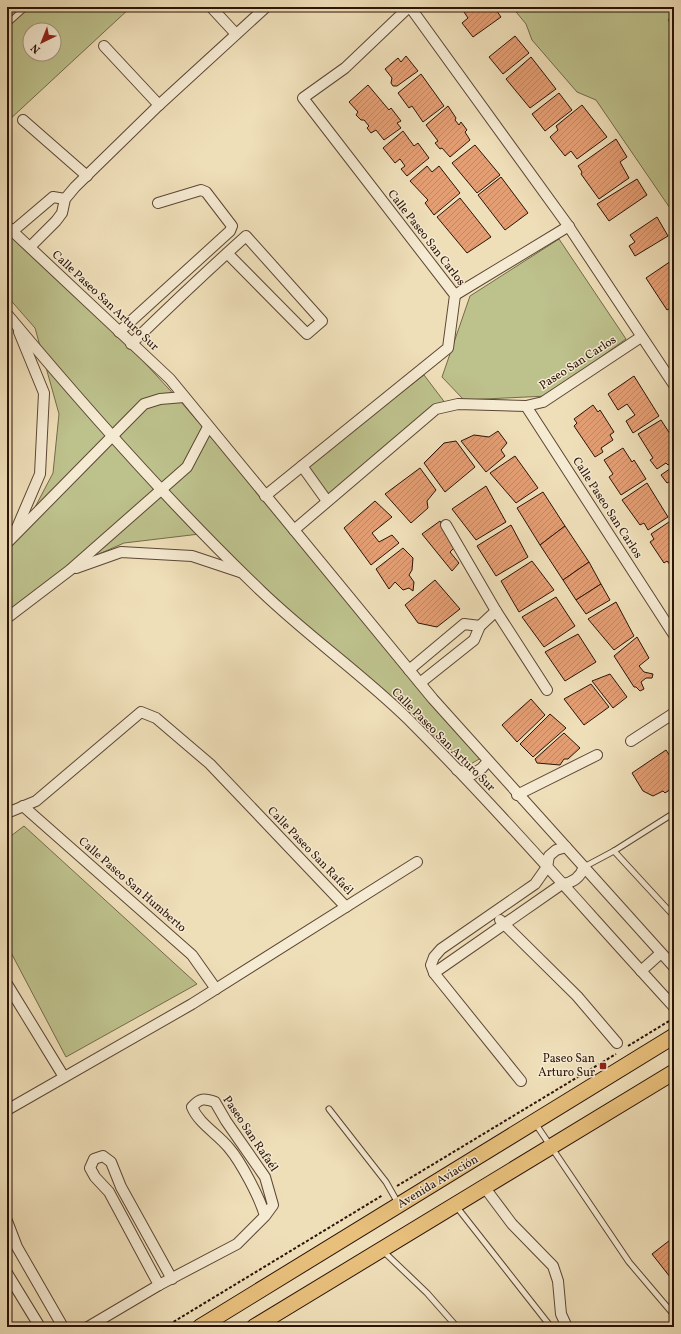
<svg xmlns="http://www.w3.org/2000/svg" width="681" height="1334" font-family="Vollkorn,serif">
<defs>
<pattern id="building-hatch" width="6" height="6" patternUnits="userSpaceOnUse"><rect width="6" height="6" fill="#e49e74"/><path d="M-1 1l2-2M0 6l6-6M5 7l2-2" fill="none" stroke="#c48763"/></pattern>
</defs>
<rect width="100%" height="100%" fill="#efdfb9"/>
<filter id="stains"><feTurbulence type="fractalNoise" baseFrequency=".005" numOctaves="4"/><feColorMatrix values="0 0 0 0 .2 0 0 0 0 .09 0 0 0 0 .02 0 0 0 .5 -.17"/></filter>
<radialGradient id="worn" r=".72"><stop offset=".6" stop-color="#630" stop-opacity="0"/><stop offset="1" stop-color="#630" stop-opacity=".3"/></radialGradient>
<!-- green -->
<g fill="#bdc18c" stroke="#746a4a" fill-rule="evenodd">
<path d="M7,7h124l-123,114zM30,30h24v24h-24z"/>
<path d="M512,7h158l4,5 -6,8 6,9v185l-78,-114 -19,-8 -45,-52 -6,-16z"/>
<path d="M7,229l123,118 51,55 112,130 188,226 -12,7c-89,-75 -179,-150 -261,-232l-84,10 -59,26 -58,44v-65l14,-14 32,-61 6,-59 -24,-86 -28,-32z"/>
<path d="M559,239l67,100 -79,57 -83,4 -22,-23 28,-81z"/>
<path d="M424,375l22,29 -119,94 -23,-31z"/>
<path d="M24,826l173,158 -131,73 -59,-112v-106z"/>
</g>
<!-- building -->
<g fill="url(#building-hatch)" stroke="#2b1307">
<path d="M469,7h25l7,10 -28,20 -11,-14 6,-5 -4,-6z"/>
<path d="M515,36l14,17 -26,21 -14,-17z"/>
<path d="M406,56l12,15 -21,15h-4l-2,-3 1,-5 -7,-9 13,-11 3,4z"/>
<path d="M531,57l25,32 -26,19 -24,-29z"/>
<path d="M421,74l23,32 -21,16 -11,-16 -3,2 -11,-15z"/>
<path d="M368,85l21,25 2,-2 10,13 -4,2 4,5 -17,12 -8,-10 -5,3 -4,-5 2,-2 -5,-6h-3l-5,-5 2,-3 -9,-10z"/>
<path d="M559,93l13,17 -27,21 -13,-17z"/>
<path d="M582,105l25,32 -30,22 -6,-8 -6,5 -15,-19 8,-7 -2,-4z"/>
<path d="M448,106l8,12 -1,2 4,5 2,-3 6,8 -2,2 5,8 -20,17 -8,-9 -2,1 -5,-6 3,-2 -12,-16z"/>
<path d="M403,131l11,15 4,-3 11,15 -22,18 -6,-7 4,-3 -5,-7 -5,4 -12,-15z"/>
<path d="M616,139l11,18 -7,5 9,16 -30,21 -18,-25 1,-2 -4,-6z"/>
<path d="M475,145l25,30 -23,18 -25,-30z"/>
<path d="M427,166l5,6 7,-6 21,27 -26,22 -9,-12 3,-3 -18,-19z"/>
<path d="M501,177l27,36 -23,17 -27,-35z"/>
<path d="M637,179l10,16 -38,26 -12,-17z"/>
<path d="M460,198l31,39 -24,16 -30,-36z"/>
<path d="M657,217l11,19 -33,20 -6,-10 6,-4 -5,-7z"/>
<path d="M674,259v47l-7,4 -21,-32z"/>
<path d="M634,376l25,40 -26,17 -7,-12 9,-6 -8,-11 -9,6 -10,-16z"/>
<path d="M593,405l5,7 2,-2 14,22 -4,3 3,5 -12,8 2,4 -8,5 -21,-31 3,-3 -3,-4z"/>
<path d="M661,420l13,20v21l-6,4 -2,-2 -9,6 -7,-9 3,-2 -15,-24z"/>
<path d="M498,431l9,12 -6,7 4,6 -19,16 -25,-31 13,-6 15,2z"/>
<path d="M456,441l19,26 -30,25 -21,-29 20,-20z"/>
<path d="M623,448l9,14 2,-2 12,19 -25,16 -12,-18 4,-3 -9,-14z"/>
<path d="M515,456l23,32 -22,15 -26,-30z"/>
<path d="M674,466v20l-3,-5 -4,2 -6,-8z"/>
<path d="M420,468l16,22 -9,11 1,7 -17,15 -26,-29z"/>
<path d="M647,483l21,34 -20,13 -4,-7 -4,2 -18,-25z"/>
<path d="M486,486l20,36 -30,18 -24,-31z"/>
<path d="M543,492l22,34 -25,19 -23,-37z"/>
<path d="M375,501l17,16 -20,16 7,9 13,-7 7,8 -28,22 -27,-37z"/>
<path d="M672,520l2,3v42l-3,1 -4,-5 -3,2 -14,-21 4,-3 -3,-5z"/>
<path d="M440,521l14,27 -4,4 9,11 -7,8 -30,-37z"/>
<path d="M511,525l17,32 -32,19 -19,-30z"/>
<path d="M565,526l24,36 -26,18 -23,-35z"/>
<path d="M403,548l10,10 -1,12 -3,5 5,7 -1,9 -4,-3 -6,2 -8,-8 -6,7 -13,-20z"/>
<path d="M532,561l22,29 -35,22 -18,-31z"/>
<path d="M589,562l12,22 -25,16 -13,-20z"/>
<path d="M435,580l25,29 -23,18 -19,-4 -13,-18z"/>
<path d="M601,584l9,16 -24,14 -10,-14z"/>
<path d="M556,597l19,29 -31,21 -22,-30z"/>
<path d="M616,602l18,34 -20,14 -26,-31z"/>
<path d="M578,634l18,28 -31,19 -20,-29z"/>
<path d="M637,637l12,21 -10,8 5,6 9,2 -1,4h-6l-5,4 3,7 -4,2 -4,-4h-2l-20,-31z"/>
<path d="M610,674l17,23 -14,11 -21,-27z"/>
<path d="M591,684l18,23 -25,18 -20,-26z"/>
<path d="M531,699l14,16 -28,27 -15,-17z"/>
<path d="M550,714l16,14 -33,29 -13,-13z"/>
<path d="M564,733l16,15 -12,11h-4l-4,6 -23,-2 -2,-4z"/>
<path d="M666,750l8,12v25l-9,6 -2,-2 -10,5 -10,-5 -11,-18z"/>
<path d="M674,1237v45l-22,-28z"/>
</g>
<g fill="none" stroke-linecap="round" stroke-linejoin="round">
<defs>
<g id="lane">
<path d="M7,24l19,-17"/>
<path d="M614,851l58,63"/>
<path d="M584,867l30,-16 60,-38"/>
<path d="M329,1109l57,73 12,21"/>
<path d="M535,1123l94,139 45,53"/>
<path d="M456,1206l95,121"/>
<path d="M382,1250l45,43 30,34"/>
</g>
<g id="street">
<path d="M211,7l25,27"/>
<path d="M410,7l157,217 107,161"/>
<path d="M104,46l55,59"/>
<path d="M23,120l64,56"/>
<path d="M7,226l163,153 263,320 241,268"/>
<path d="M13,231l40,-34 12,2"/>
<path d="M30,247l26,-26 6,-8 3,-14 10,-12 84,-82 107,-98"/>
<path d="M455,295l114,-69"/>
<path d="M7,314c81,97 164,191 255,278 47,45 100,82 146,127 92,92 178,192 266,288"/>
<path d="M119,332l111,-101 2,-5 -26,-34 -5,-2 -43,13"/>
<path d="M131,344c38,-37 76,-73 115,-108l76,85 -15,13 -80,-81"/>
<path d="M526,406l148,229"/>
<path d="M302,466l25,35"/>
<path d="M265,496l183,-148 7,-53 -152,-197 42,-30 64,-61"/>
<path d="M446,525l50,86 51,79"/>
<path d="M16,530l24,-56 4,-81 -25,-61"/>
<path d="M294,530l142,-121 22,-5 68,2 17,-4 98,-65"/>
<path d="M7,543l137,-139 16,-5 24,-2"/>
<path d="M76,568l45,-16 71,4 48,16"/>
<path d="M7,618l63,-48 117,-103 21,-40"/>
<path d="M409,670l55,-46 16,2"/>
<path d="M420,683l54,-43 6,-14 16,-15"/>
<path d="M631,741l43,-28"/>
<path d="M457,770l16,4 9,-6 6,-7"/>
<path d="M517,795l80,-40"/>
<path d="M23,806l169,149 24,34"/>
<path d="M7,813l29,-12 105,-89 15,6 54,46 136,143"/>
<path d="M500,920l77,76 40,47"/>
<path d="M641,971l20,-18"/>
<path d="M434,973l128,-89c11,-1 18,-6 22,-17"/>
<path d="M7,984l57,93"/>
<path d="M521,1081l-87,-108 -3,-8 3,-8 7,-8 94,-65 12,-17 2,-11 7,-6 10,-3"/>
<path d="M7,1110l185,-106 225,-142"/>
<path d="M485,1188l27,36 41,42 5,15 3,33 6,13"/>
<path d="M7,1221l10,26 46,80"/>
<path d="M7,1273l33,54"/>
<path d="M159,1285l-50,-93 -14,-15 -5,-9 4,-9 9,-3 8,6 10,25 51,92"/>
<path d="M88,1327l71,-42 78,-41 28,-28 8,-11 -8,-28 -39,-56 -11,-19c-11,-4 -15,-4 -23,5 7,17 26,27 37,41 12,14 31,50 36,68"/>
</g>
<g id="primary">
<path d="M200,1327l474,-291"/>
<path d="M254,1327l420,-255"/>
</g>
</defs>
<!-- lane casing -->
<use href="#lane" stroke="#5c4634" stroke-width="7"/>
<!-- street casing -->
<use href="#street" stroke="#5c4634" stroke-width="12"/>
<!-- primary casing -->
<use href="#primary" stroke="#2b1307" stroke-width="17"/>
<!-- path -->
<g stroke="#2b1307" stroke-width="2" stroke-dasharray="3 2" stroke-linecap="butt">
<path d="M628,1046l46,-28"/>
<path d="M397,1186l219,-132"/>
<path d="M165,1327l218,-132"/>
</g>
<!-- lane -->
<use href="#lane" stroke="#f5ead2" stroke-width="5"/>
<!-- street -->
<use href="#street" stroke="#f5ead2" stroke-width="10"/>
<!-- primary -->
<use href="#primary" stroke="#e8c07c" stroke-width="15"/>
</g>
<!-- markers -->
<rect fill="#8f2418" stroke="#f5ead2" stroke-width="1.5" x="599" y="1062" width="8" height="8" rx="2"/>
<g text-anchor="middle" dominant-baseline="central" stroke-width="3" stroke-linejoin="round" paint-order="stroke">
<!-- street labels -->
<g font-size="12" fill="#2b1307" stroke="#f5ead2">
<text transform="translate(426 238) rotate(52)">Calle Paseo San Carlos</text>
<text transform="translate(105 301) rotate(43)">Calle Paseo San Arturo Sur</text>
<text transform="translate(578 363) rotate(-33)">Paseo San Carlos</text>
<text transform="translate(607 508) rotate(57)">Calle Paseo San Carlos</text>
<text transform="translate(443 740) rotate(45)">Calle Paseo San Arturo Sur</text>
<text transform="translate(310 851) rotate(46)">Calle Paseo San Rafaél</text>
<text transform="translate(132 885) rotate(41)">Calle Paseo San Humberto</text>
<text transform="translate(250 1134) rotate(56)">Paseo San Rafaél</text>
<text transform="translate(438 1182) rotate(-31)">Avenida Aviación</text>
</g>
<!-- poi labels -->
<g font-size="12" fill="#2b1307" stroke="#f5ead2" text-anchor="end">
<text x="595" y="1059">Paseo San<tspan x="595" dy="14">Arturo Sur</tspan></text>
</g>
</g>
<!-- margin -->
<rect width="681" height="1334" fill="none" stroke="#efdfb9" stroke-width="24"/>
<rect x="8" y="8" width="665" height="1318" fill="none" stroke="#2b1307" stroke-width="2"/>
<rect x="12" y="12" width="657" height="1310" fill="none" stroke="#2b1307"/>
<!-- north arrow -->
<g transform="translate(42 42) rotate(223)"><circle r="19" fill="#f5ead2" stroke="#a49481"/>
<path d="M0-3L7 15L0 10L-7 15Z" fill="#8f2418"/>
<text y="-6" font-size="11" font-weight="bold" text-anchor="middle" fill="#2b1307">N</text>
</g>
<rect width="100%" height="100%" filter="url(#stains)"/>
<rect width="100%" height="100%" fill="url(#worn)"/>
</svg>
